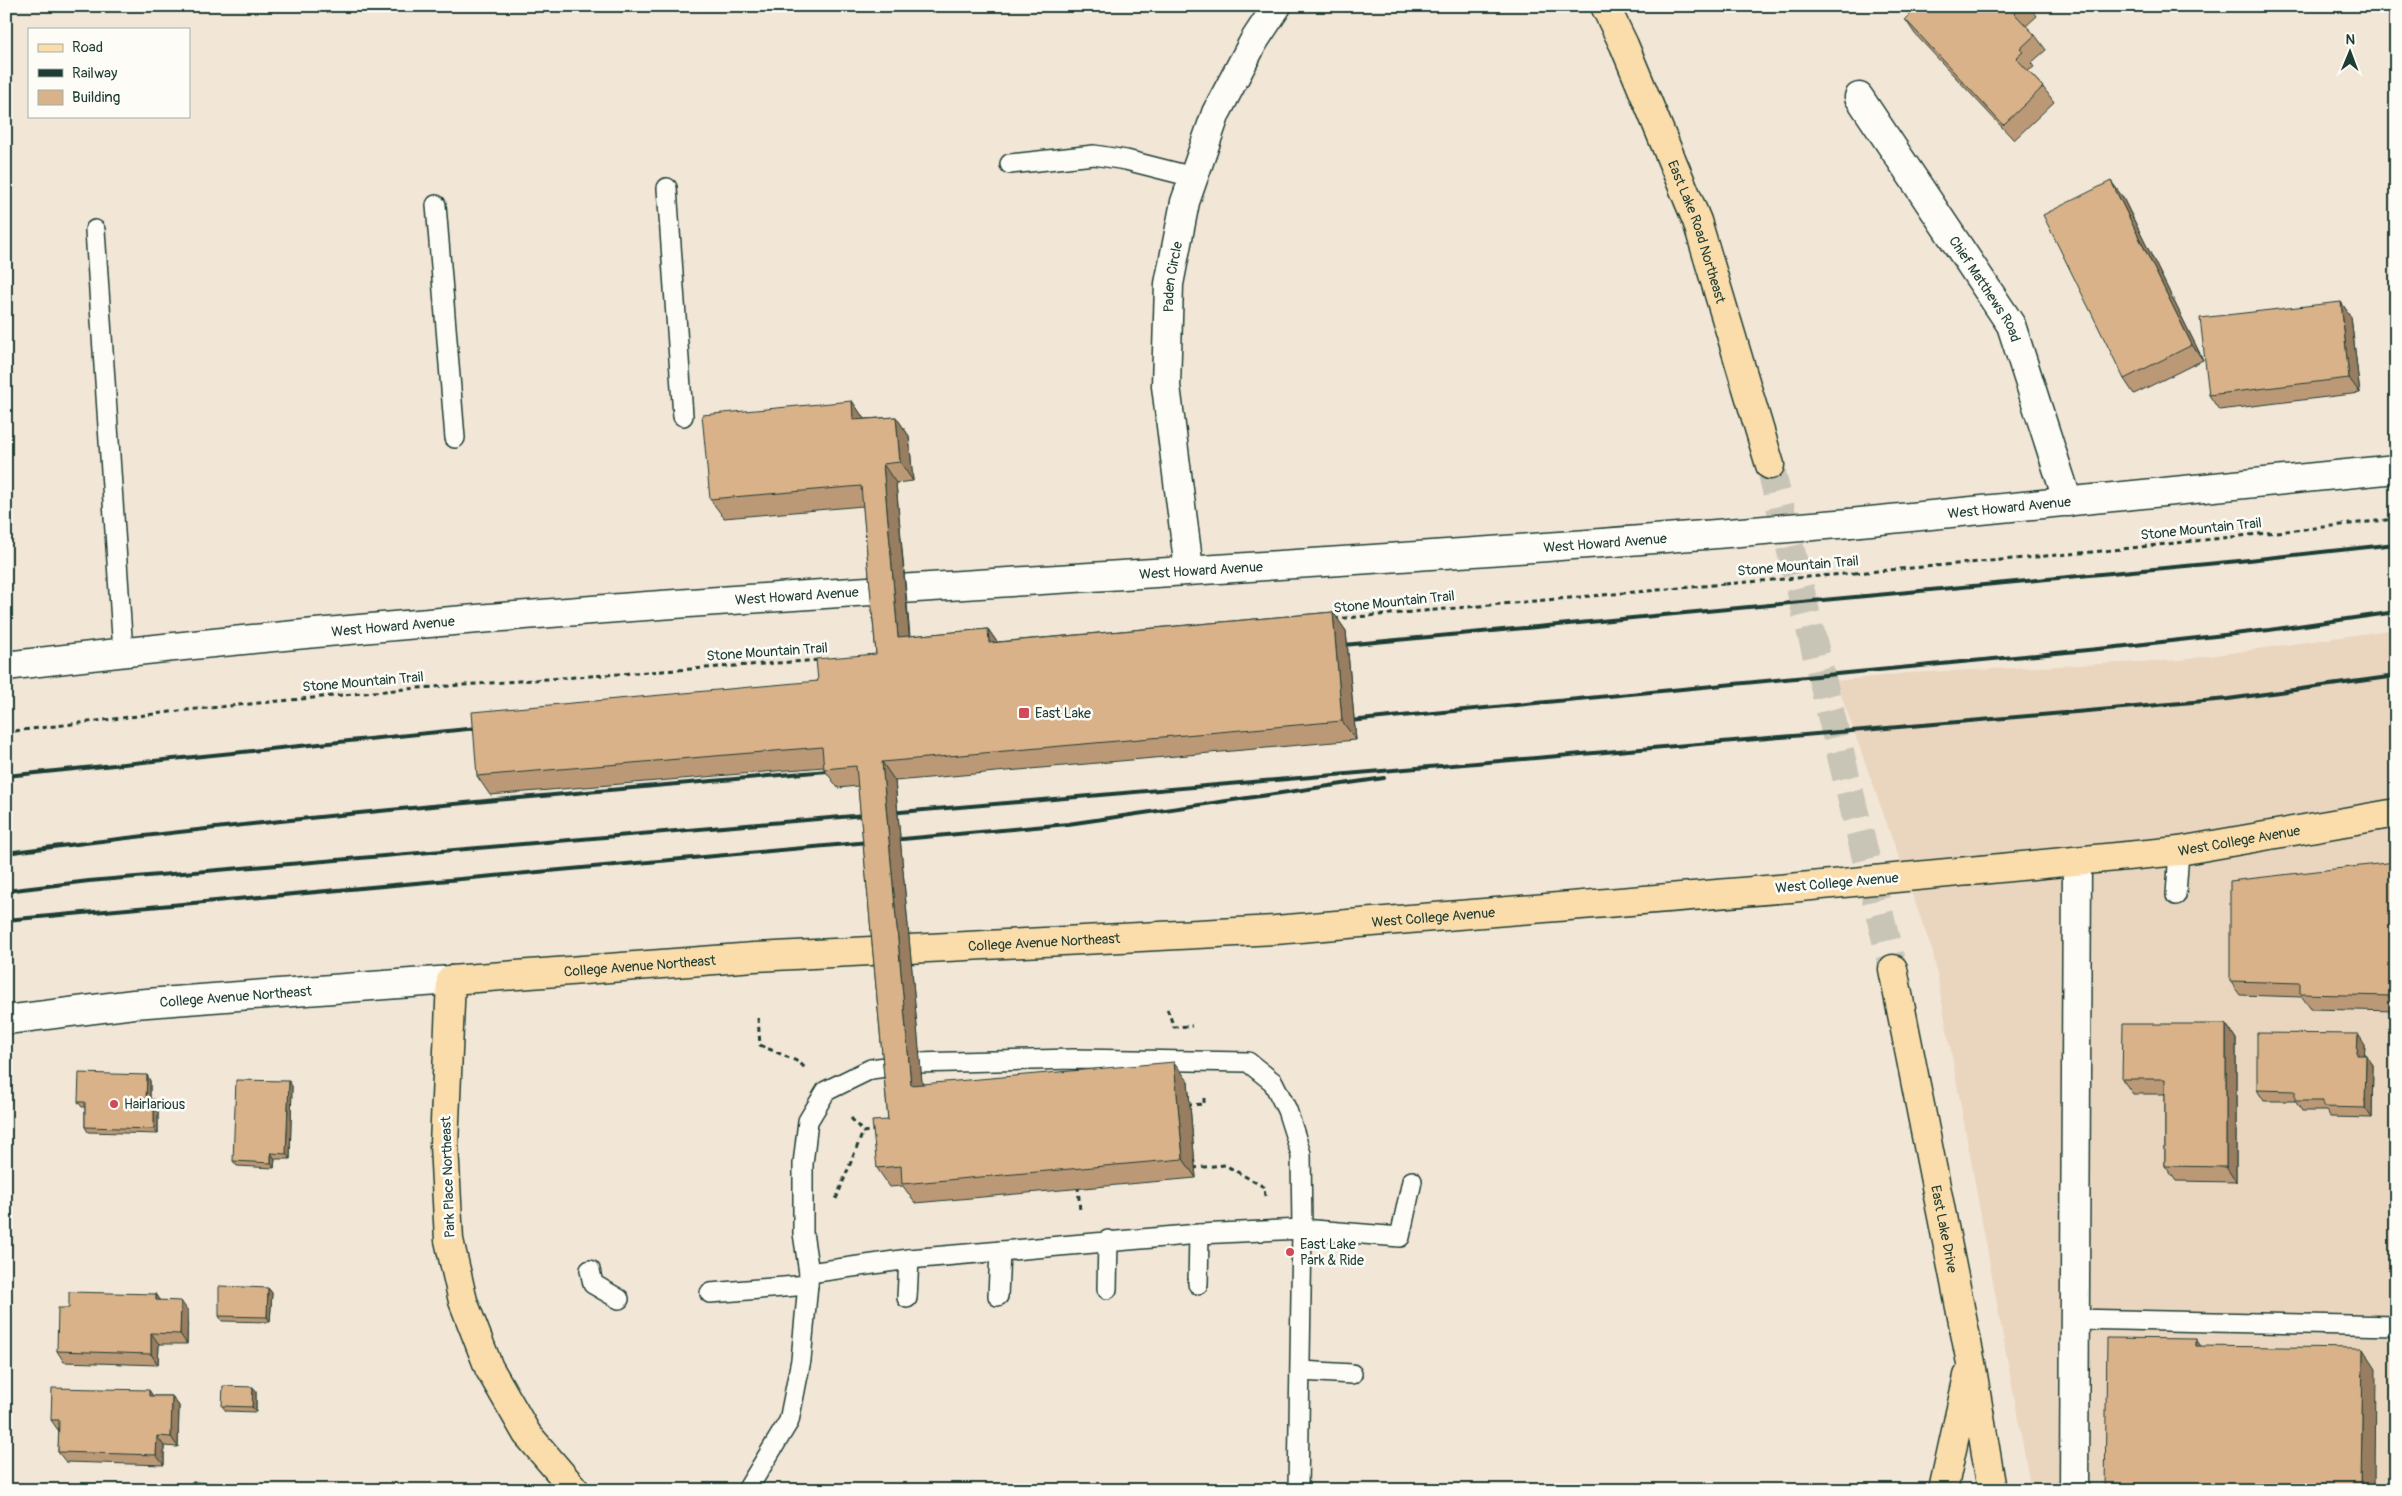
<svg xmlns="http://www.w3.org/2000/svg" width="2402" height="1496" font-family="Pangolin,sans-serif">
<rect width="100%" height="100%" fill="#f2e6d6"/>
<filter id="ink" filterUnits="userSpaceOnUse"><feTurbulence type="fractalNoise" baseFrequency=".02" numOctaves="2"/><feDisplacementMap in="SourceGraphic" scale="10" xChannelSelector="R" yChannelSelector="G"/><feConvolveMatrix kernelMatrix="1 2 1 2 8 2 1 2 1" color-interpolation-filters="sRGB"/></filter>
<g filter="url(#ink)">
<!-- built -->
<path fill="#ead6bf" d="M2396,629v861h-365l-98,-537 -97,-272 72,-8 273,-13z"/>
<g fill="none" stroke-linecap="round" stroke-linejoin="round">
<!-- primary-tunnel -->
<path stroke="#c8c4b6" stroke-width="28" stroke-dasharray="28 14" stroke-linecap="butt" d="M1770,465l123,504"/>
<defs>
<g id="service">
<path d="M1010,164l84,-9 32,5 67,17"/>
<path d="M667,188l16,228"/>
<path d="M436,205l19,233"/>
<path d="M95,230l28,422"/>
<path d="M2176,895l3,-44"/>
<path d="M590,1270l3,14 26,15"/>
<path d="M809,1273l100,-14 290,-25 103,-5 98,8 12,-56"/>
<path d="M1198,1284l1,-50"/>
<path d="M1107,1289l1,-49"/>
<path d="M710,1293l98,-8"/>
<path d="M998,1296l2,-45"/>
<path d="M907,1298l2,-39"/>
<path d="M2075,1319l321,7"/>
<path d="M1301,1371l51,3"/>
<path d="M747,1490l42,-69 12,-61 8,-87 -6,-40v-69l5,-43 18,-30 45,-22 44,-6 159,-4 174,3 25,20 14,28 14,44 1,75 -4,261"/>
</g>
<g id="minor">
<path id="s1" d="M1859,97l152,228 57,177"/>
<path d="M2074,1490l3,-629"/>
</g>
<g id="tertiary">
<path id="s2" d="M6,1020l128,-16 317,-24"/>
</g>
<g id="secondary">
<path id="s3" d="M1850,523l546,-54"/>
<path id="s4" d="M1189,569l-23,-183 3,-102 16,-82 31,-89 38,-72 23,-35"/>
<path id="s5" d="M6,666c564,-69 1132,-85 1698,-131"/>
</g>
<g id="primary">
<path id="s6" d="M1605,6l19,39 73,176 73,244"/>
<path id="s7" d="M1969,871l210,-20 217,-38"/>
<path id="s8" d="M1893,969l78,394 21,127"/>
<path id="s9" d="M575,1490l-48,-56 -38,-66 -26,-67 -14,-61 -5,-95 7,-165 303,-23 521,-27 515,-42"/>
<path d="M1943,1490l25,-114"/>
</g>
</defs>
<!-- service casing -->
<use href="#service" stroke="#1f3d34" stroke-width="22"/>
<!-- minor casing -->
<use href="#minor" stroke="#1f3d34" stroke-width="31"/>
<!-- tertiary casing -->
<use href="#tertiary" stroke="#1f3d34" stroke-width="31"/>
<!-- secondary casing -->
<use href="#secondary" stroke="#1f3d34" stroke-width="31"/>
<!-- primary casing -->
<use href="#primary" stroke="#1f3d34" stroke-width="31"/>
<!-- path -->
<g stroke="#1f3d34" stroke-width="3" stroke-dasharray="5 4" stroke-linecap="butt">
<path d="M1855,573l248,-22 293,-32"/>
<path d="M1334,619l391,-35"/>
<path d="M6,732l181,-22 218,-21 415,-29"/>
<path d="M1167,1009l7,18 18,-1"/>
<path d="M758,1018l2,27 39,17 6,6"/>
<path d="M1187,1105l17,-1v-10"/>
<path d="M851,1118l12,14 14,-2"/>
<path d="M1193,1168l32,-3 39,22 1,9"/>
<path d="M1078,1186l2,26"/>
<path d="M836,1199l27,-67"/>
</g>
<!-- service -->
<use href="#service" stroke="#fdfcf7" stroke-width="19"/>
<!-- minor -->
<use href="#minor" stroke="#fdfcf7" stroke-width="28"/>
<!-- tertiary -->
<use href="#tertiary" stroke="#fdfcf7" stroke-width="28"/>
<!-- secondary -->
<use href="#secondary" stroke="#fdfcf7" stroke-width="28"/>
<!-- primary -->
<use href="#primary" stroke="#faddab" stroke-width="28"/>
<!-- rail -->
<g stroke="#1f3d34" stroke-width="4">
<path d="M1333,646l906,-85 157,-17"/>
<path d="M1339,722l769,-74 161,-18 127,-18"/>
<path d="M6,776l481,-49"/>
<path d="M6,853c277,-36 555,-59 833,-83"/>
<path d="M6,891l83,-10 2139,-182 168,-23"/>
<path d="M6,920l1062,-96 316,-46"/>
</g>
<defs>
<path id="secondary-bridge" d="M1704,535l146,-12"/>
<path id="primary-bridge" d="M1790,888l179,-17"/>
</defs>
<!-- secondary-bridge casing -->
<use href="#secondary-bridge" stroke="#1f3d34" stroke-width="31" stroke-linecap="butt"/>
<!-- primary-bridge casing -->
<use href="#primary-bridge" stroke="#1f3d34" stroke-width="31" stroke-linecap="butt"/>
<!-- path-bridge -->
<path stroke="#1f3d34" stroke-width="3" stroke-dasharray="5 4" stroke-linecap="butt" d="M1725,584l130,-11"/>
<!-- secondary-bridge -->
<use href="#secondary-bridge" stroke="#fdfcf7" stroke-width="28"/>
<!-- primary-bridge -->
<use href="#primary-bridge" stroke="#faddab" stroke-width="28"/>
</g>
<!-- wall -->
<g fill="#b97" stroke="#1f3d34">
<path d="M1909,6h121l7,10 -11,10 9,9 11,15 -15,13 3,4 -6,4 15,16 11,15 -40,38 -99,-106 -10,-15 9,-8z"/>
<path d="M2122,196l81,164 -69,34 -10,-15z"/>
<path d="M2341,302l10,15 9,76 -141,17 -10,-15z"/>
<path d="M852,401l12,18 32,-2 13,19 4,45 -17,2 14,153 78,-7 9,13 336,-30 13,19 10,109 -461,41 27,303 266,-3 8,97 -281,25 -12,-17 -13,1 -13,-19 11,-48 -30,-334 -20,2 -14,-19v-2l-334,28 -13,-19 341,-95 58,-27 -13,-148 -139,12 -14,-19z"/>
<path d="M2396,862v149l-85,-2 -9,-12 -62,-2 -10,-14z"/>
<path d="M2226,1024l10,15v143l-60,-1 -11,-15v-72h-32l-11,-15z"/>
<path d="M2365,1045l-1,10h2l7,10 -1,53 -42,-1 -4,-6h-24l-7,-10h-31l-7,-11z"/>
<path d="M147,1075l3,6v18l8,5v30l-70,-2 -3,-5v-20h-3l-4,-5z"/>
<path d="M292,1086l-2,73h-15l-1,9 -37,-2 -4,-5z"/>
<path d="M268,1288l4,5 -2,29 -48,-1 -3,-5z"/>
<path d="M156,1294l5,7 27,10 -1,33h-28l-1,21 -94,-3 -7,-11 12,-43z"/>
<path d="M253,1387l3,5v20l-30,-1 -4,-5z"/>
<path d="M153,1396h19l7,10 -1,41 -14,-1v19l-98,-3 -8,-10 1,-22h-1l-7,-10z"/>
</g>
<!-- shaded-wall -->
<g fill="#987d61" stroke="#1f3d34">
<path d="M2111,181l11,15 81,164 -11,-15z"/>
<path d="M2341,302l10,15 9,76 -11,-15z"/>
<path d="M852,401l13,19h-12z"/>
<path d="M896,417l13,19 4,45 -13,-19z"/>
<path d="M883,464l13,19 15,173 -13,-19z"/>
<path d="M1333,612l13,19 10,109 -14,-19z"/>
<path d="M988,629l13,19 -12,-5z"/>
<path d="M882,762l13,19 29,323 -13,-19z"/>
<path d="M2396,862v138l-3,-4z"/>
<path d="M2226,1024l10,15v143l-10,-15z"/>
<path d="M2358,1034l7,11 -1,20 -7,-10z"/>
<path d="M2366,1055l7,10 -1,53 -7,-10z"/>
<path d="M1174,1062l14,19 8,97 -13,-19z"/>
<path d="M147,1075l3,6v23l-4,-5z"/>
<path d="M289,1081l3,5 -2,73 -4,-5z"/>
<path d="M154,1099l4,5v30l-4,-5z"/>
<path d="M271,1153l4,6 -1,9 -3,-5z"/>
<path d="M268,1288l4,5 -2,29 -3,-5z"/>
<path d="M156,1294l7,10 -7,-4z"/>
<path d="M181,1301l7,10 -1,33 -7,-10z"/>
<path d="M151,1333l8,11 -1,21 -7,-11z"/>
<path d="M2196,1339l13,19 -13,-12z"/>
<path d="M2363,1348l13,20 -1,122h-14z"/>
<path d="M253,1387l3,5v20l-4,-5z"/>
<path d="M149,1390l7,10 -7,-4z"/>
<path d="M172,1396l7,10 -1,41 -7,-10z"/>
<path d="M157,1436l7,10v19l-8,-10z"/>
<path d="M248,1484l4,5v1h-4z"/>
</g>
<!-- building -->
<g fill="#d9b28a" stroke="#1f3d34">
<path d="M1913,6h108l-7,7 21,22 -15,14 3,3 -7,6 27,29 -40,38 -98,-106 10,-10z"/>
<path d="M2111,181l81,164 -68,34 -81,-164z"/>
<path d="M2341,302l8,76 -140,17 -9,-77z"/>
<path d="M852,401l1,19 43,-3 4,45 -17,2 15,173 90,-8 1,14 344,-31 9,109 -460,41 29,323 263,-23 9,97 -281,25 -1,-18 -24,2 -5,-47 16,-1 -32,-354 -32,3 -2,-22 -345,29 -5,-64 346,-31 -2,-22 60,-5 -15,-168 -151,13 -8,-84z"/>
<path d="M2395,862l-2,134 -93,-2v-11l-70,-2v-100z"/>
<path d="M2123,1024h103v143l-61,-1v-87h-43z"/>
<path d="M2257,1033l101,1 -1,21h9l-1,53 -42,-1v-6h-28v-10l-38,-1z"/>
<path d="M79,1073l68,2 -1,24h8v30l-69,-2v-25h-7z"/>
<path d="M236,1080l53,1 -3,73 -15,-1v10l-38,-2z"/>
<path d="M219,1286l49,2 -1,29 -48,-1z"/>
<path d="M69,1292l87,2v6l25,1 -1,33 -29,-1v21l-94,-3 1,-43h11z"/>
<path d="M2107,1338l89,1v7l167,2 -2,142h-256z"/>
<path d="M223,1386l30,1 -1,20 -30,-1z"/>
<path d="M52,1388l97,2v6h23l-1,41 -14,-1 -1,19 -98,-3 1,-32h-8z"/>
<path d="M191,1482l57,2v6h-57z"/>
<path d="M62,1486l83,3v1h-83z"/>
</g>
</g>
<!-- markers -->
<g fill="#d1495b" stroke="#fdfcf7" stroke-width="2">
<rect x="1018" y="707" width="12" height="12" rx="2.5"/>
<circle cx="114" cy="1104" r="5"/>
<circle cx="1290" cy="1252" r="5"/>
</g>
<g text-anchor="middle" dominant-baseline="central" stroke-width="5" stroke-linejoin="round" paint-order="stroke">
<!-- street labels -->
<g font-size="14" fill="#1f3d34" stroke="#fdfcf7">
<text stroke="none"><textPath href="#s6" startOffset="244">East Lake Road Northeast</textPath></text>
<text stroke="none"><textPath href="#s4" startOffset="294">Paden Circle</textPath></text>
<text stroke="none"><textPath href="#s1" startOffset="230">Chief Matthews Road</textPath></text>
<text stroke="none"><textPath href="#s3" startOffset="160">West Howard Avenue</textPath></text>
<text transform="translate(2201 529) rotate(-6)">Stone Mountain Trail</text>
<text stroke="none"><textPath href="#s5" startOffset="1604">West Howard Avenue</textPath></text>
<text transform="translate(1798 566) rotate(-5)">Stone Mountain Trail</text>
<text stroke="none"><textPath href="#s5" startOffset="1199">West Howard Avenue</textPath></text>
<text stroke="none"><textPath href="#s5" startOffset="794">West Howard Avenue</textPath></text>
<text transform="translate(1394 602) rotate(-6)">Stone Mountain Trail</text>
<text stroke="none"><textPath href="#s5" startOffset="389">West Howard Avenue</textPath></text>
<text transform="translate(767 652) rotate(-4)">Stone Mountain Trail</text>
<text transform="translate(363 682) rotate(-5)">Stone Mountain Trail</text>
<text stroke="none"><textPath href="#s7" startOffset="272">West College Avenue</textPath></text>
<text transform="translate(1837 883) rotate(-5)">West College Avenue</text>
<text stroke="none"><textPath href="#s9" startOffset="1529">West College Avenue</textPath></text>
<text stroke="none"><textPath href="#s9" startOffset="1139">College Avenue Northeast</textPath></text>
<text stroke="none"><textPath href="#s9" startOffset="734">College Avenue Northeast</textPath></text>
<text stroke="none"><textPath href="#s2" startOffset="231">College Avenue Northeast</textPath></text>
<text transform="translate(448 1177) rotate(-92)">Park Place Northeast</text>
<text stroke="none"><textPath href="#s8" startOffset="265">East Lake Drive</textPath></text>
</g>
<!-- poi labels -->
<g font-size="14" fill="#1f3d34" stroke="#fdfcf7" text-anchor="start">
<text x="1035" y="713">East Lake</text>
<text x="124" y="1104">Hairlarious</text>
<text x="1300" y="1244">East Lake<tspan x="1300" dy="16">Park &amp; Ride</tspan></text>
</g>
</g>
<!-- margin -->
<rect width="2402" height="1496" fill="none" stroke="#fdfcf7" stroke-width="25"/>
<rect x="12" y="12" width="2377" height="1471" fill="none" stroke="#1f3d34" stroke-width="2" filter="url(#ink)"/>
<!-- legend -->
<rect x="28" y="28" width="162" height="90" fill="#fdfcf7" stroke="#a4b0a9"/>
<rect x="38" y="44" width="25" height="8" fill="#faddab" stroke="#a4b0a9"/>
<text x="72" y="52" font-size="15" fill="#1f3d34">Road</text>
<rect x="38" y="69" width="25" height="8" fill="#1f3d34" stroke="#a4b0a9"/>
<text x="72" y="78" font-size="15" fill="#1f3d34">Railway</text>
<rect x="38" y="90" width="25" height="15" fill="#d9b28a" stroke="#a4b0a9"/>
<text x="72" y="102" font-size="15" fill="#1f3d34">Building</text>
<!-- north arrow -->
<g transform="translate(2350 52) rotate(1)" stroke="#fdfcf7" stroke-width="4" paint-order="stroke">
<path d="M0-4L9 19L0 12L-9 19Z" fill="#1f3d34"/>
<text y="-8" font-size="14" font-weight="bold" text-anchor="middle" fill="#1f3d34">N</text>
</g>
</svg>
